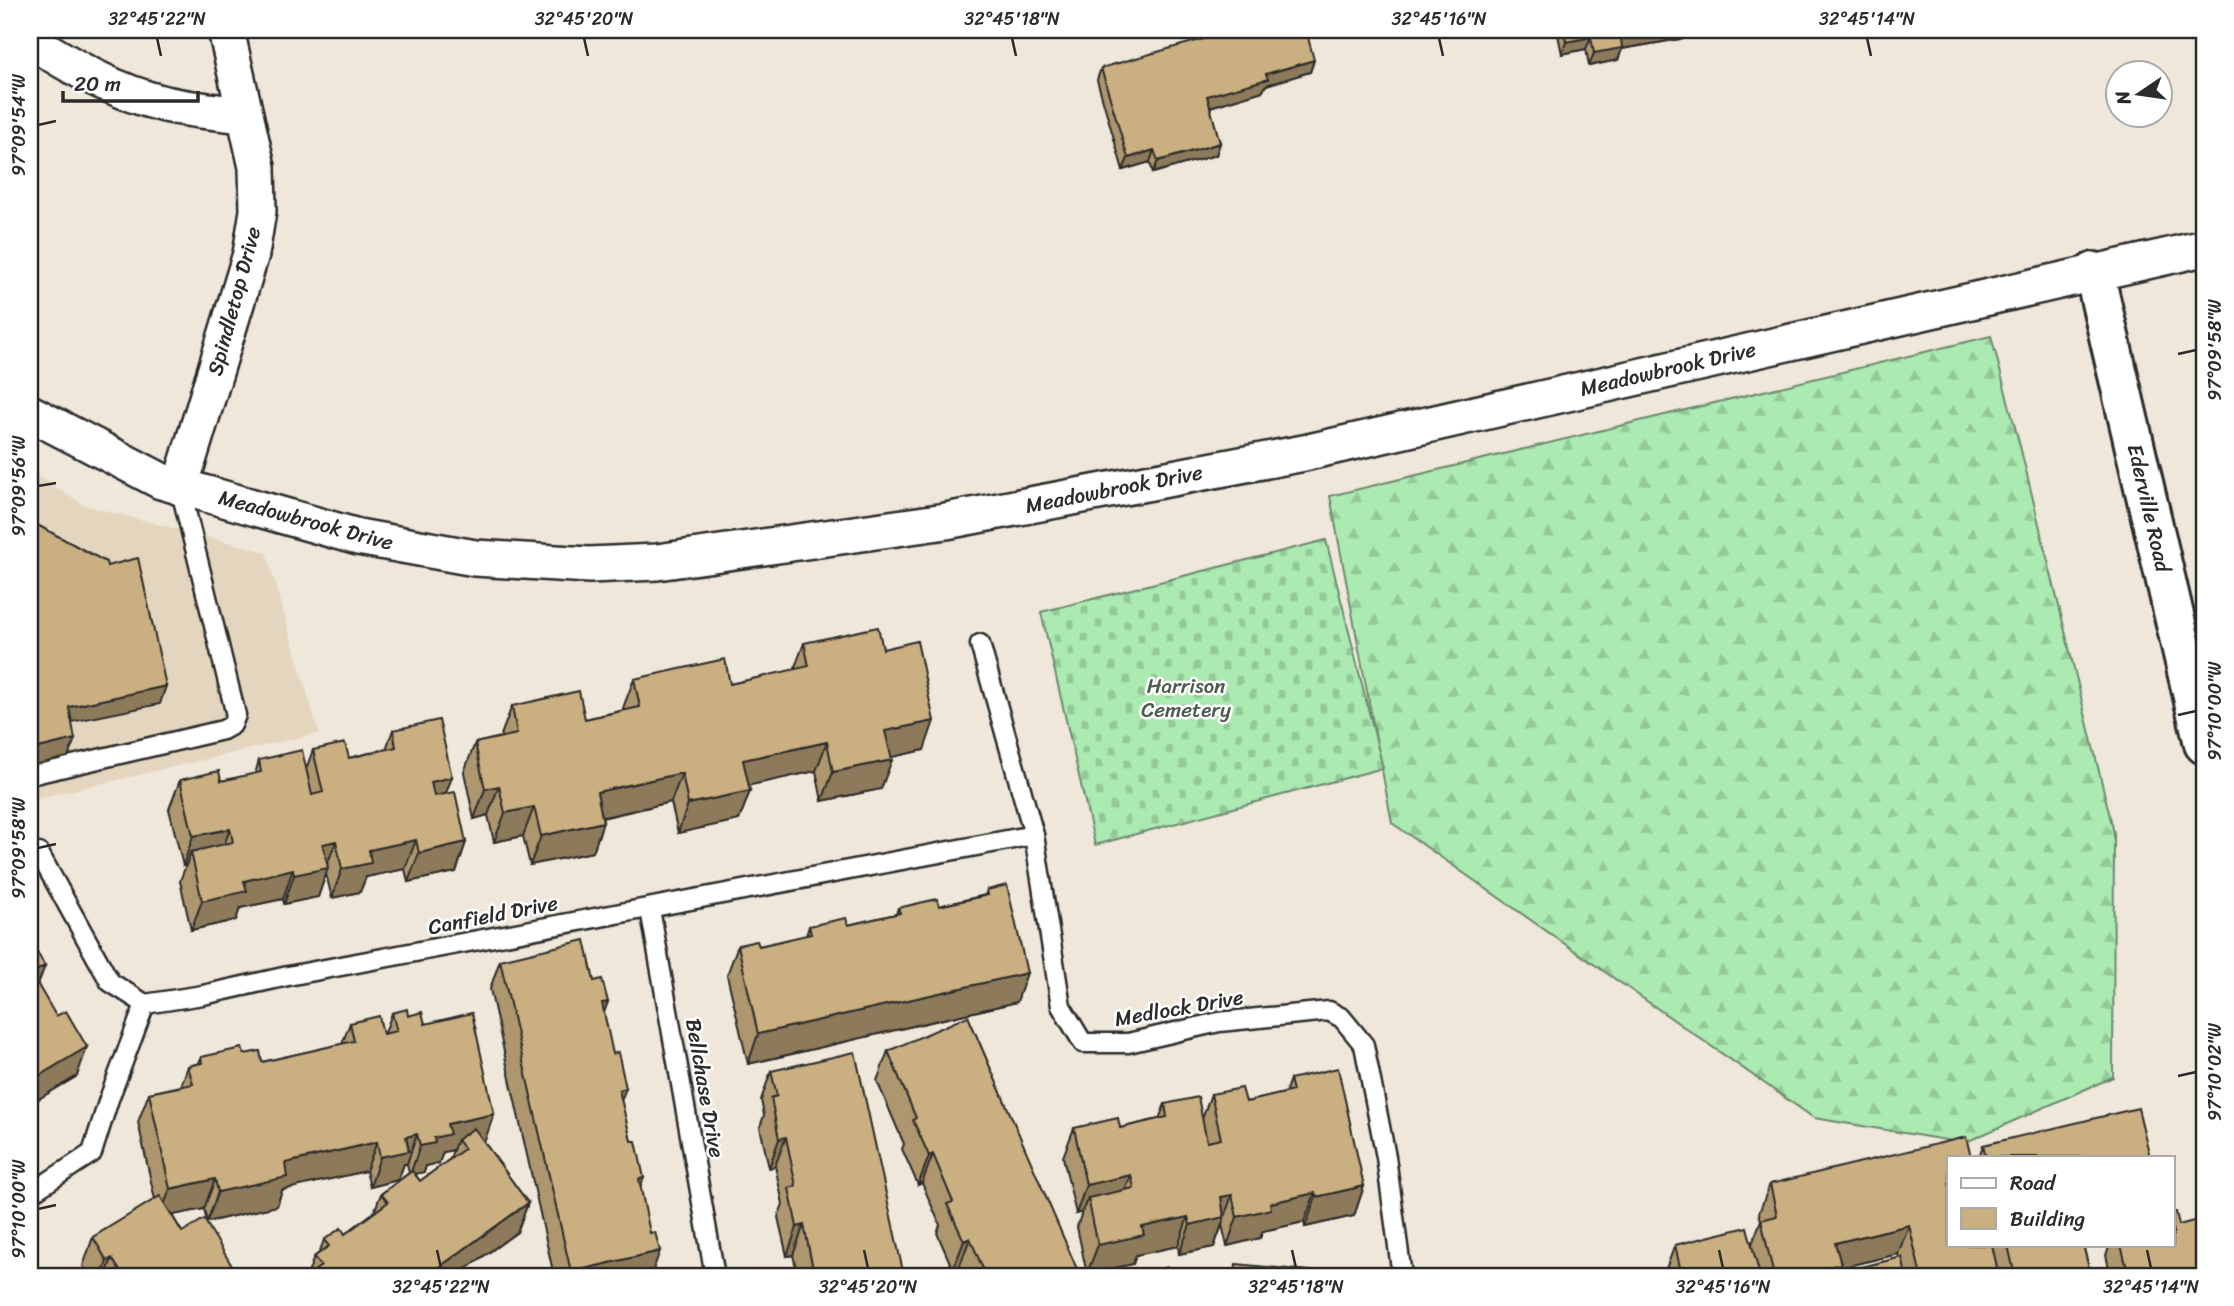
<svg xmlns="http://www.w3.org/2000/svg" width="2234" height="1306" font-family="Sriracha,sans-serif">
<defs>
<pattern id="forest-firs" width="22" height="20" patternUnits="userSpaceOnUse" patternTransform="scale(1.75)"><rect width="22" height="20" fill="#abeab1"/><path d="M5 1l3.5 6h-7zM16 11l3.5 6h-7z" fill="#93c998"/></pattern>
<pattern id="cemetery-stones" width="16" height="16" patternUnits="userSpaceOnUse" patternTransform="scale(1.75)"><rect width="16" height="16" fill="#abeab1"/><path d="M2 7V4a2 2 0 0 1 4 0v3zM10 15v-3a2 2 0 0 1 4 0v3z" fill="#93c998"/></pattern>
</defs>
<rect width="100%" height="100%" fill="#efe7d9"/>
<filter id="ink" filterUnits="userSpaceOnUse"><feTurbulence type="fractalNoise" baseFrequency=".0143" numOctaves="2"/><feDisplacementMap in="SourceGraphic" scale="14" xChannelSelector="R" yChannelSelector="G"/><feConvolveMatrix kernelMatrix="1 2 1 2 8 2 1 2 1" color-interpolation-filters="sRGB"/></filter>
<g filter="url(#ink)">
<!-- built -->
<path fill="#e4d6be" d="M30,471l53,34 183,47 53,181 -289,67z"/>
<!-- forest -->
<path fill="url(#forest-firs)" stroke="#6b8a6e" stroke-width="2" d="M1991,336l30,114 93,383 -1,244 -149,66 -150,-25 -422,-295 -62,-327z"/>
<!-- cemetery -->
<path fill="url(#cemetery-stones)" stroke="#6b8a6e" stroke-width="2" d="M1326,540l57,228 -288,77 -54,-233z"/>
<g fill="none" stroke-linecap="round" stroke-linejoin="round">
<defs>
<g id="lane">
<path d="M980,644l54,191 27,171 22,37h45l91,-21 110,-11 13,7 22,27 22,112 16,119"/>
<path d="M30,775l193,-45 9,-5 4,-10 -56,-228"/>
<path d="M39,853l71,129 35,22 58,-9 85,-19 746,-141"/>
<path d="M650,909l65,367"/>
<path d="M31,1193l61,-40 17,-54 36,-95"/>
</g>
<g id="street">
<path d="M30,40c42,27 85,52 135,64 26,6 53,8 80,11"/>
<path d="M30,413l131,68 197,56 117,21 114,7 68,-3 289,-41 358,-68 900,-205"/>
<path d="M180,487l71,-233 7,-43 -1,-44 -31,-137"/>
</g>
<path id="secondary" d="M2094,272l110,472"/>
</defs>
<!-- lane casing -->
<use href="#lane" stroke="#2b2b2b" stroke-width="23"/>
<!-- street casing -->
<use href="#street" stroke="#2b2b2b" stroke-width="40"/>
<!-- secondary casing -->
<use href="#secondary" stroke="#2b2b2b" stroke-width="44"/>
<!-- lane -->
<use href="#lane" stroke="#fff" stroke-width="18"/>
<!-- street -->
<use href="#street" stroke="#fff" stroke-width="35"/>
<!-- secondary -->
<use href="#secondary" stroke="#fff" stroke-width="38"/>
</g>
<!-- wall -->
<g fill="#ae966e" stroke="#2b2b2b" stroke-width="2" fill-rule="evenodd">
<path d="M1557,30h170l-1,1 -104,18 -4,11 -29,6 -3,-17 -24,5z"/>
<path d="M1314,60l-4,12 -44,13 -3,6 -53,16 10,36 -4,12 -63,18 -3,-11 -27,8 -26,-90 4,-12z"/>
<path d="M804,643l79,6 41,101 -33,7 -10,32 -59,12 -6,-30 -67,14 1,6 -11,29 -61,13 -7,-31 -69,16 1,4 -10,30 -63,13 -7,-29 -29,6 -6,-27 -14,4 -10,-47 11,-29 26,-6v-2l11,-29 73,13 39,-9 -1,-2 11,-29 96,5 64,-14z"/>
<path d="M393,730l53,64 20,48 -10,30 -48,10 -3,-13 -39,8 -6,15 -28,6 -6,-24 -8,23 -34,7 -1,-5 -43,9 -4,12 -45,10 -11,-49 6,-16 -3,1 -14,-57 11,-29 41,1 34,-7 4,-14 47,9 7,-19 36,8 37,-9z"/>
<path d="M987,890l30,112 -269,62 -21,-89 11,-30 21,1 47,-10 3,-10 39,-1 48,-11 2,-6 41,-2 46,-11z"/>
<path d="M30,940l8,45 39,91 -47,28z"/>
<path d="M500,960l94,21 10,32 17,88 10,40 13,37 -4,9 11,89h-97l-64,-287z"/>
<path d="M392,1013l16,3 17,8 59,118 44,61 -11,29 -61,44h-149l7,-19 5,-4 5,-13 21,-6 29,-22 7,-18 28,-21 -2,-9h-3l-6,16 -28,7 -4,-16 -84,19 -5,16 -70,16 -3,-13 -32,6 10,17 56,44h-149l-6,-10 10,-29 62,-37 -17,-78 11,-29 32,-7 7,-20 11,-3 2,-6 43,-3 18,8 80,-18 8,-21 35,10zM453,1150l-3,9 -30,22 -5,-7 9,-2 2,-6 13,-3 4,-11z"/>
<path d="M888,1051l186,225h-111l-4,-8 -6,2 -16,-37 3,-8 -18,-42 -4,2 -16,-36 2,-5 -27,-63z"/>
<path d="M771,1071l133,205h-106l-5,-21 -6,1 -9,-39 5,-13 -8,-38 -6,2 -9,-41 4,-12 -3,-15z"/>
<path d="M1290,1079l74,107 -10,30 -49,11 -1,-5 -41,9 -3,7 -33,8 -5,-21 -8,22 -35,7 -1,-8 -42,9 -3,9 -46,10 -10,-47 5,-15 -6,2 -13,-57 11,-29h46l39,-9 6,-15 37,15 9,-25 35,8 39,-9z"/>
<path d="M1983,1145l167,12h-171z"/>
<path d="M1971,1157l-22,88h134l8,31h-254l1,-3 61,-15 -1,-4 -59,14 -3,8h-171l-1,-2 11,-29 77,-1 9,-24 -2,-7 11,-29z"/>
<path d="M2179,1225l25,51h-108l14,-3 -4,-18 4,-10h63z"/>
</g>
<!-- shaded-wall -->
<g fill="#8d7a5a" stroke="#2b2b2b" stroke-width="2">
<path d="M1665,30h62l-1,1 -104,18 -4,11 -29,6 5,-13 27,-16z"/>
<path d="M1591,37l-5,12 -24,5 4,-12z"/>
<path d="M1314,60l-4,12 -44,13 -3,6 -60,18 4,-13 59,-22z"/>
<path d="M1220,143l-4,12 -63,18 5,-12z"/>
<path d="M1154,150l-4,12 -27,8 5,-12z"/>
<path d="M166,686l-6,18 -98,20 7,-17z"/>
<path d="M934,721l-10,29 -49,11 10,-30z"/>
<path d="M75,739l-7,18 -38,9v-16z"/>
<path d="M827,742l-11,29 -83,18 10,-29z"/>
<path d="M892,760l-11,29 -59,12 11,-29z"/>
<path d="M682,773l-11,29 -85,19 11,-29z"/>
<path d="M452,777l-11,30 -21,4 11,-29z"/>
<path d="M499,786l-11,29 -14,4 11,-30z"/>
<path d="M750,791l-11,29 -61,13 10,-29z"/>
<path d="M534,807l-11,29 -29,6 11,-29z"/>
<path d="M603,822l-10,30 -63,13 11,-29z"/>
<path d="M230,829l-11,29 -28,-6 -5,13 -3,1 10,-30z"/>
<path d="M416,840l-11,29 -39,8 -6,15 -28,6 10,-29 27,-19z"/>
<path d="M336,841l-10,27h2l-10,29 -34,7 10,-29 29,-31z"/>
<path d="M466,842l-10,30 -48,10 11,-29z"/>
<path d="M293,869l-10,30 -43,9 -4,12 -45,10 11,-29 42,-20z"/>
<path d="M45,966l-11,29 -3,-22z"/>
<path d="M1027,973l-10,29 -269,62 10,-30z"/>
<path d="M608,1002l-11,29 5,-28z"/>
<path d="M87,1047l-10,29 -47,28 10,-29z"/>
<path d="M626,1088l-11,29 4,-27z"/>
<path d="M494,1114l-10,29 -27,-3 -4,10 -10,2 -4,11 -13,3 -2,6 -14,3 10,-29 14,-8 13,-14z"/>
<path d="M417,1134l-10,30h-3l-6,16 -28,7 10,-30 26,-20z"/>
<path d="M786,1137l-11,29 -6,2 10,-29z"/>
<path d="M377,1142l-11,29 -84,19 -5,16 -70,16 11,-30 67,-29z"/>
<path d="M933,1154l-11,29 -4,2 11,-29z"/>
<path d="M1131,1175l-11,29 -32,-6 -6,14 -6,2 10,-29z"/>
<path d="M215,1179l-11,30 -45,9 11,-29z"/>
<path d="M1364,1186l-10,30 -49,11 11,-30z"/>
<path d="M1315,1193l-11,29 -41,9 -3,7 -33,8 10,-29 33,-14z"/>
<path d="M1232,1195l-18,52 -35,7 11,-29 31,-28z"/>
<path d="M528,1203l-11,29 -61,44h-29z"/>
<path d="M1188,1217l-10,29 -42,9 -3,9 -46,10 11,-29 44,-18z"/>
<path d="M804,1225l-11,30 -6,1 10,-29z"/>
<path d="M1909,1225l-11,29 -59,14 -3,8h-47l46,-33z"/>
<path d="M970,1238l-11,30 -6,2 11,-29z"/>
<path d="M660,1251l-9,25h-82l2,-4z"/>
<path d="M112,1258l-6,18h-4l5,-15z"/>
<path d="M1077,1269l-3,7h-13z"/>
</g>
<!-- building -->
<g fill="#caaf80" stroke="#2b2b2b" stroke-width="2">
<path d="M1235,30h71l8,30 -48,14 2,5 -61,17 13,47 -62,18 -4,-11 -26,8 -27,-90z"/>
<path d="M1564,30h101l-44,7 1,11 -28,5 -3,-16 -25,5z"/>
<path d="M30,521l76,41 1,4 31,-8 28,128 -97,21 6,32 -45,11z"/>
<path d="M878,627l5,22 34,-8 17,80 -49,10 7,29 -59,12 -6,-30 -84,18 7,31 -62,13 -6,-31 -85,19 6,30 -62,14 -7,-29 -29,6 -6,-27 -14,3 -10,-46 42,-9 -5,-28 67,-15 6,28 55,-12 -6,-28 91,-20 5,25 79,-18 -5,-23z"/>
<path d="M439,720l13,57 -21,5 3,14 21,-4 11,50 -47,11 -3,-13 -47,10 2,13 -29,6 -6,-28 -13,3 5,24 -34,7 -1,-6 -49,12 3,10 -45,10 -11,-49 42,-10 -3,-13 -37,7 -13,-56 39,-9 2,10 40,-9 -2,-12 43,-10 10,45 11,-3 -10,-42 32,-7 4,15 47,-11 -3,-17z"/>
<path d="M1007,885l20,88 -269,61 -20,-89 19,-4 2,5 52,-12 -2,-8 37,-8 2,7 52,-12 -2,-5 39,-9 2,7 49,-11 -1,-5z"/>
<path d="M30,940l15,26 -14,7 25,43 10,-5 21,36 -47,28 -8,-14 -2,1z"/>
<path d="M585,940l9,41 8,-2 6,23 -6,1 11,51 5,-2 8,36 -7,2 12,51h5l8,37 -5,1 11,54 5,-1 5,19 -89,21 -71,-312z"/>
<path d="M407,1009l1,7 14,-4 3,12 47,-11 22,101 -47,10 3,10 -16,4 1,5 -15,3 -3,-12 -11,3 3,14 -29,6 -3,-15 -92,21 2,14 -69,15 -3,-13 -45,10 -21,-96 44,-9 -5,-18 14,-3 -1,-6 41,-9 2,6 16,-3 2,11 92,-21 -4,-18 29,-7 4,18 14,-3 -5,-18z"/>
<path d="M968,1016l109,253 -16,7h-75l-16,-38 -6,3 -17,-37 6,-2 -20,-48 -4,2 -16,-36 3,-2 -28,-67z"/>
<path d="M855,1052l49,224h-95l5,-2 -10,-49 -7,2 -8,-39 7,-2 -10,-49 -7,2 -8,-41 6,-2 -6,-25z"/>
<path d="M1338,1068l26,118 -48,11 -1,-4 -45,10 1,6 -34,8 -5,-22 -11,2 3,20 -34,8 -2,-8 -46,10 2,8 -46,10 -10,-47 46,-10 -3,-13 -45,10 -12,-57 44,-10 2,10 47,-11 -2,-13 33,-7 9,45 14,-3 -10,-45 31,-6 4,14 47,-11 -3,-12z"/>
<path d="M2138,1108l12,49h-164l-3,-12z"/>
<path d="M474,1128l54,75 -101,73h-120l14,-10 -7,-9 15,-11 -5,-6 17,-12 4,6 43,-32 -7,-8 31,-23 8,10 44,-32 -7,-9z"/>
<path d="M1966,1137l5,20h-22v88h43l7,31h-78l-12,-51 -74,18 6,21 -52,12h-15l-13,-56 16,-4 -7,-32z"/>
<path d="M160,1196l22,36 22,-13 34,57h-126l8,-5 -8,-13 -5,3 -14,-24z"/>
<path d="M2173,1212h3l3,13 25,-7v58h-75l-8,-31h52z"/>
<path d="M1747,1227l13,49h-78l-7,-31z"/>
<path d="M2008,1245h75l8,31h-76z"/>
<path d="M1902,1257l4,19h-67l-1,-3z"/>
<path d="M1236,1264l105,10v2h-106z"/>
<path d="M1167,1267l4,9h-25z"/>
<path d="M2113,1272l1,4h-18z"/>
</g>
</g>
<!-- ticks -->
<path fill="none" stroke="#2b2b2b" stroke-width="2.5" d="M157,38l4,18M584,38l4,18M1012,38l4,18M1439,38l4,18M1867,38l4,18M38,125l18,-4M2178,354l18,-4M38,486l18,-3M2178,715l18,-4M38,848l18,-4M2178,1076l18,-4M38,1209l18,-4M437,1250l4,18M864,1250l4,18M1292,1250l4,18M1719,1250l4,18M2147,1250l4,18"/>
<g text-anchor="middle" dominant-baseline="central" stroke-width="5" stroke-linejoin="round" paint-order="stroke">
<!-- street labels -->
<g font-size="21" fill="#2b2b2b" stroke="#fff">
<text transform="translate(234 301) rotate(-75)">Spindletop Drive</text>
<text transform="translate(1668 369) rotate(-13)">Meadowbrook Drive</text>
<text transform="translate(1114 489) rotate(-11)">Meadowbrook Drive</text>
<text transform="translate(2149 508) rotate(77)">Ederville Road</text>
<text transform="translate(306 520) rotate(15)">Meadowbrook Drive</text>
<text transform="translate(493 915) rotate(-11)">Canfield Drive</text>
<text transform="translate(1179 1008) rotate(-10)">Medlock Drive</text>
<text transform="translate(705 1088) rotate(80)">Bellchase Drive</text>
</g>
<!-- park labels -->
<g font-size="21" fill="#4b5b4c" stroke="#fff">
<text x="1186" y="686">Harrison<tspan x="1186" dy="24">Cemetery</tspan></text>
</g>
</g>
<!-- margin -->
<rect width="2234" height="1306" fill="none" stroke="#fff" stroke-width="77"/>
<!-- legend -->
<rect x="1947" y="1156" width="228" height="91" fill="#ffffff" stroke="#aaaaaa" stroke-width="2"/>
<rect x="1961" y="1178" width="35" height="10" fill="#ffffff" stroke="#aaaaaa" stroke-width="2"/>
<text x="2010" y="1190" font-size="21" fill="#2b2b2b">Road</text>
<rect x="1961" y="1208" width="35" height="21" fill="#caaf80" stroke="#aaaaaa" stroke-width="2"/>
<text x="2010" y="1226" font-size="21" fill="#2b2b2b">Building</text>
<!-- north arrow -->
<g transform="translate(2139 94) rotate(257)"><circle r="33" fill="#ffffff" stroke="#aaaaaa" stroke-width="2"/>
<path d="M0-5L12 26L0 18L-12 26Z" fill="#2b2b2b"/>
<text y="-10" font-size="19" font-weight="bold" text-anchor="middle" fill="#2b2b2b">N</text>
</g>
<!-- scale -->
<path d="M63 91v10h135v-10" fill="none" stroke="#2b2b2b" stroke-width="3.5"/>
<text x="74" y="91" font-size="21" fill="#2b2b2b" stroke="#ffffff" stroke-width="5" paint-order="stroke">20 m</text>
<rect x="38" y="38" width="2158" height="1230" fill="none" stroke="#2b2b2b" stroke-width="2.5"/>
<g font-size="18" text-anchor="middle" fill="#2b2b2b">
<text x="157" y="25">32°45'22"N</text>
<text x="584" y="25">32°45'20"N</text>
<text x="1012" y="25">32°45'18"N</text>
<text x="1439" y="25">32°45'16"N</text>
<text x="1867" y="25">32°45'14"N</text>
<text transform="translate(19 125) rotate(-90)" y="6">97°09'54"W</text>
<text transform="translate(2215 350) rotate(-90)" y="6">97°09'58"W</text>
<text transform="translate(19 486) rotate(-90)" y="6">97°09'56"W</text>
<text transform="translate(2215 711) rotate(-90)" y="6">97°10'00"W</text>
<text transform="translate(19 848) rotate(-90)" y="6">97°09'58"W</text>
<text transform="translate(2215 1072) rotate(-90)" y="6">97°10'02"W</text>
<text transform="translate(19 1209) rotate(-90)" y="6">97°10'00"W</text>
<text x="441" y="1293">32°45'22"N</text>
<text x="868" y="1293">32°45'20"N</text>
<text x="1296" y="1293">32°45'18"N</text>
<text x="1723" y="1293">32°45'16"N</text>
<text x="2151" y="1293">32°45'14"N</text>
</g>
</svg>
